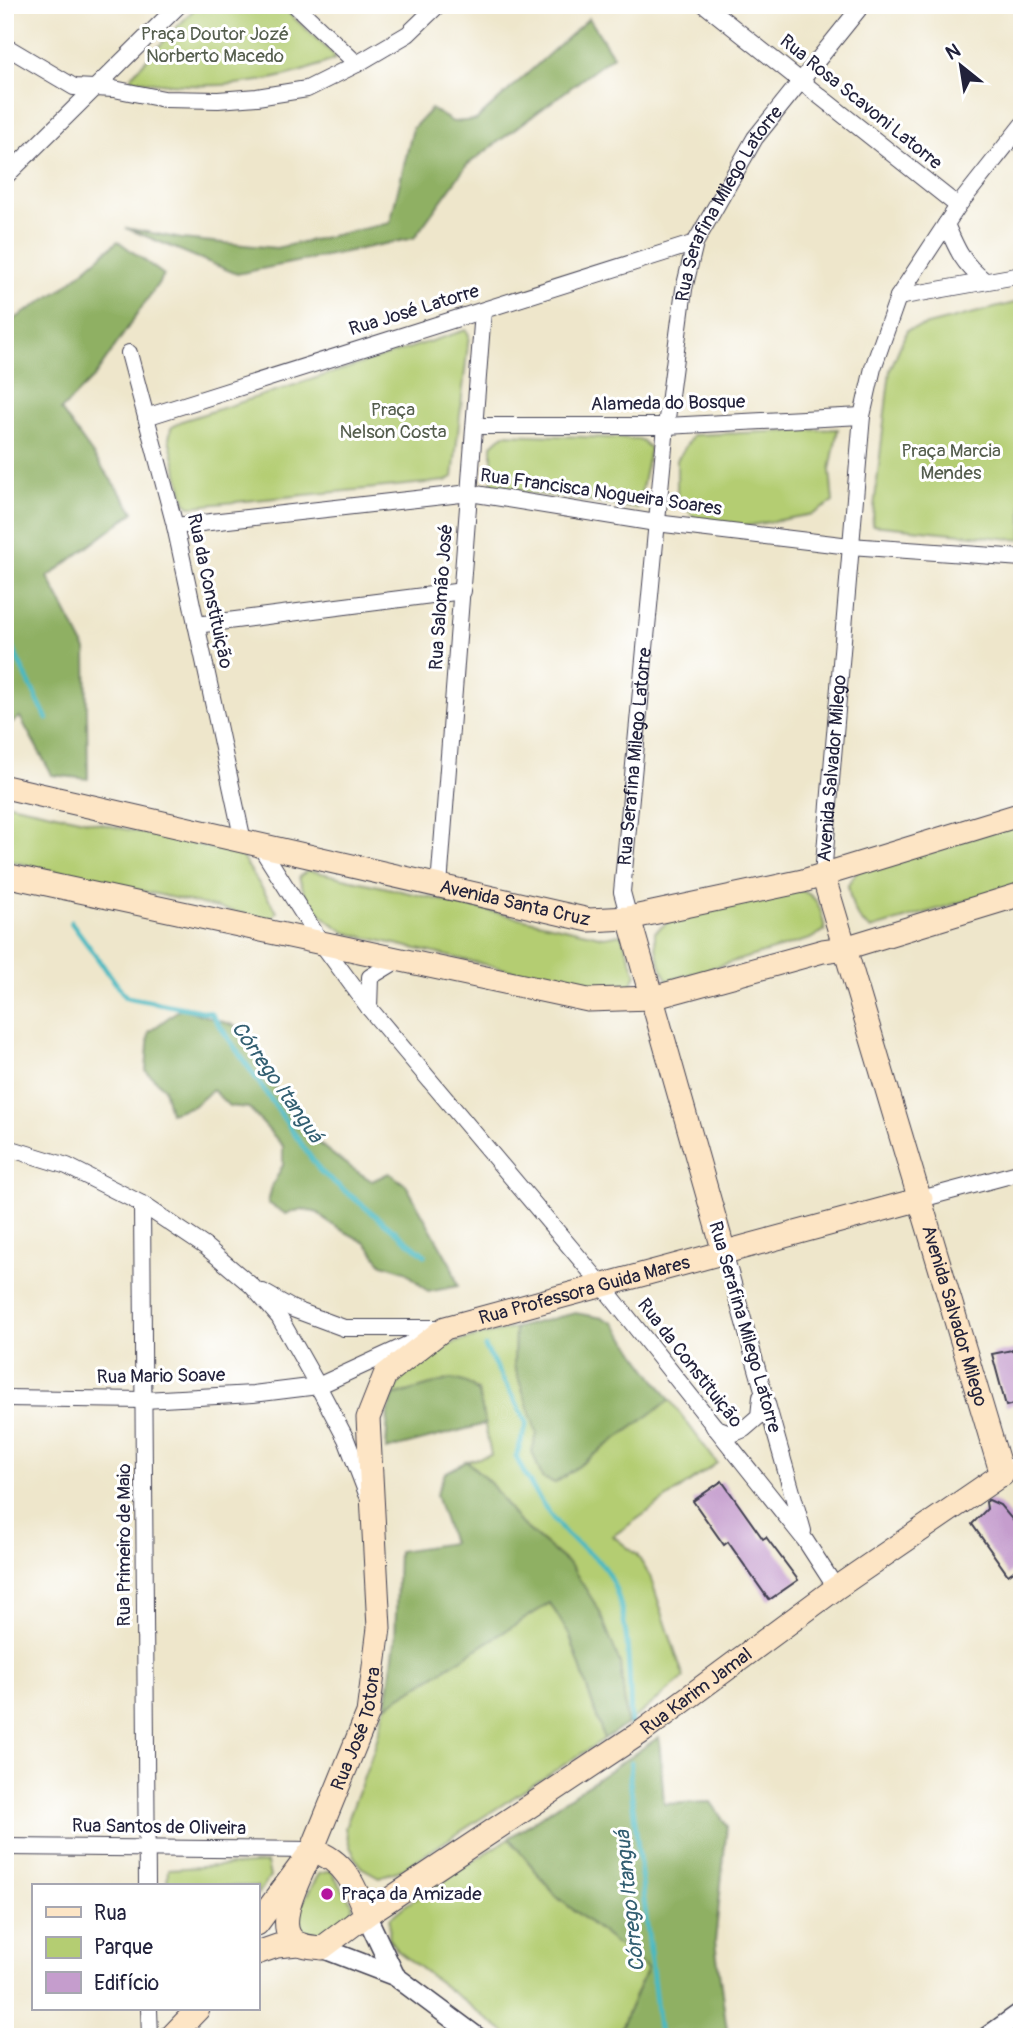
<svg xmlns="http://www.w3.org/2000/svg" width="1027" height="2042" font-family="Pangolin,sans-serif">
<rect width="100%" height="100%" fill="#fff"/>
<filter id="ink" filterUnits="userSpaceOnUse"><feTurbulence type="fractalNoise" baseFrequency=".0143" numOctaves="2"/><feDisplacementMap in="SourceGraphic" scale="14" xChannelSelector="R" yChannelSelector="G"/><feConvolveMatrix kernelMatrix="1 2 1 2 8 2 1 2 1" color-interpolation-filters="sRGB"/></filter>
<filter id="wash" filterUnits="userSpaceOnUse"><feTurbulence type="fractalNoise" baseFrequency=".00686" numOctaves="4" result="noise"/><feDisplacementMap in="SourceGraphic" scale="28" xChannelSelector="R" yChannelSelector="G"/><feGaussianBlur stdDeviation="1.57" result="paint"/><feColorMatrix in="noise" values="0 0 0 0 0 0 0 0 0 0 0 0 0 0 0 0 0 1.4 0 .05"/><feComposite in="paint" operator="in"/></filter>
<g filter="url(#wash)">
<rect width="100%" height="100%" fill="#eee6cb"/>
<!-- green -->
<g fill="#b4cd72" stroke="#6b7856" stroke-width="2">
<path d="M198,5h82l54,50 1,4c-65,28 -135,32 -204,20v-3z"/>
<path d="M1022,301v239l-150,-15 18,-155 17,-40z"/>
<path d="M466,330l3,5 -16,142 -7,4 -250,25h-6l-5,-4 -16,-63 2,-11 11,-7z"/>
<path d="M838,429l-8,41 3,32 -20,12 -72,13 -47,-9 -17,-22v-36l16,-25z"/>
<path d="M504,434l135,5 11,9 -12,61 -146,-22v-42z"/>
<path d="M5,803l235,51 37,58 -6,8 -266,-60z"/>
<path d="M1013,826l9,7v46l-7,7 -144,43c-17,-11 -20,-25 -23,-44l10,-15z"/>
<path d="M308,870l296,67 17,-3 15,40 -6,14 -29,3 -254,-58c-23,-13 -42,-30 -48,-56z"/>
<path d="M797,889c22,6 24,20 28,41l-15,9 -143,42c-7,-16 -13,-31 -12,-49l13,-10z"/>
<path d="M515,1328l-1,37 41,118 115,-83 47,63 -104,73 24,19 13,21 34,102 -57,46 -7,-61 -49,-97 -53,-45 -27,-37 -24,-23 24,-6 -13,-65 -27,-11 -58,17c3,-6 6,-14 10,-19 25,-35 74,-40 112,-49z"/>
<path d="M550,1603l20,33 34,103 -203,131 -22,7 -18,-10 -11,-20 -5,-19 29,-78 12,-44z"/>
<path d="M509,1838l48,59 90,71 -30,69h-106l-113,-86 -9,-12 1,-21 13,-11z"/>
<path d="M267,1863l3,14 -13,18v-9h-90l1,-17z"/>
<path d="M331,1871l22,34 -1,9 -34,21 -19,-4 -2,-19 22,-38z"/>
</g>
<!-- forest -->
<g fill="#8fb064" stroke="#586950" stroke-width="2">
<path d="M589,18l24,38 -146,109 -53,73 -177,36 -111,-46 56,11 94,9 114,-25 23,-95 18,-19 22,13 23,-2z"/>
<path d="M118,241l46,34 -70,102 -33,33 73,102 -86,65 38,73 2,129 -36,-4 -32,-58 -15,11v-403l57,-36z"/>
<path d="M181,1008l61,20c21,34 37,74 64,103 19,20 43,36 66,50l17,-8 17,12 45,80 7,21 -30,6 -23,-21 -23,-7 -16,-21 -37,-20 -11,-10 -16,-4 -16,5 -18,-11 4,-17 11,-21v-19l-34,-38 -20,-2 -16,-16 -20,16 -23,7 -6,-25 -18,-17 3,-39z"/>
<path d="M575,1313l28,5 11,5 56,77 -115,83 -13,-5 -10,-27 5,-17 -23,-69 1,-37z"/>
<path d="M451,1379c31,4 28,18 34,45l-99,26 2,-37 5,-17z"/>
<path d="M467,1461l24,23 27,37 53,45 28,44 21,53 7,61 -23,15 -34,-103 -20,-33 -164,103 9,-64 3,-91 54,-8 -16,-48 9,-22z"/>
<path d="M659,1737l5,67 47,-2 16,24 -12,116 13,95h-111l30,-69 -90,-71 -48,-59z"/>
</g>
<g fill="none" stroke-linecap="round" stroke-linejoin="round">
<!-- stream -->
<g stroke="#4ab9c1" stroke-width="5">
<path d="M5,627l12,31 30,61"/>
<path d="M71,922l55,75 85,16 109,158 105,84"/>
<path d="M485,1347l42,76 -11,34c14,28 29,54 50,77 12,12 31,22 40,36 25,38 23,109 25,154"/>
<path d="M631,1762l-1,18 30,257"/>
</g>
</g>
<g id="blocks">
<!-- building -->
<g fill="#c59dcd">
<path d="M1022,1348v54l-16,4 -14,-52z"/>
<path d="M722,1481l41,58 3,-2 32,43 -29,20 -41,-58 -4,3 -31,-44z"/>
<path d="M989,1500l11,5 22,26v34l-14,10 -36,-51 15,-15 -1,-7z"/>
</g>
</g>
</g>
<g filter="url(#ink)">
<use href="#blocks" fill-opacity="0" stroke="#413f51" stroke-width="2"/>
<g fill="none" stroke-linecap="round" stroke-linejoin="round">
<defs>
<g id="minor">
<path d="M295,5l62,59"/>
<path d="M705,5l253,201"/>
<path d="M5,46l69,41 40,2 50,10 54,1 39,-3 50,-8 50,-25 51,-30 30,-29"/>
<path d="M5,177l174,-172"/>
<path d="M946,224c11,26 17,40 39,57"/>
<path d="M898,297l124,-22"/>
<path d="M129,353l46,173 68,315"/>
<path d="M146,417l549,-174"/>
<path d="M475,426h191l196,-10"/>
<path d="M175,526l295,-33 186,30 194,23 172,12"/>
<path d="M196,625l267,-34"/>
<path d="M260,846l62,98 47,64 233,277 203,255 31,48"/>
<path id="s1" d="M823,875l39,-459 11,-48 25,-71 60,-91 64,-81"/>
<path d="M439,886l44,-575"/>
<path id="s2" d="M629,918l-7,-26 44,-466 18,-137 11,-46 60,-105 107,-133"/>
<path d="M369,1008l1,-31 28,-17"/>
<path d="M5,1147l62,19 75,38 64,43 46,39 27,31 39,69 28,53 21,55"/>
<path d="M921,1199l101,-27"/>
<path d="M142,1204l5,682"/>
<path d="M724,1252l79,279"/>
<path d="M263,1292l30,17 51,19h101"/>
<path d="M5,1398l139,2 109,-6 65,-8 102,-47"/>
<path d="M714,1427l18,7 12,-5 15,-13 2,-19"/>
<path d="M995,1479l27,-19"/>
<path d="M5,1847l307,3"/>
<path d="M149,2009l1,28"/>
</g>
<g id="tertiary">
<path d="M366,1915l29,61"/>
<path d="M322,1948l73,28 82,61"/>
<path d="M987,2037l35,-25"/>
</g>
<g id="secondary">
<path id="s3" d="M5,787l584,133 40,-2 174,-37 219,-67"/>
<path d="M5,875l583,125 64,-2 171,-47 22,-3 177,-54"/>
<path id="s4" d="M823,875l179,600"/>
<path d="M629,918l95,334"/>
<path d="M312,1850c33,10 43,36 54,65l-44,33c-7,-1 -16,-1 -22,-4 -33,-11 4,-74 12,-94z"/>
<path id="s5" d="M366,1915l277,-184 193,-143 159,-109"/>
<path id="s6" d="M257,1924l55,-74 56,-137 11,-85 -11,-210 17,-43 60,-47 476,-129"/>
<path d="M257,1953l20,-7 21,-2"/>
<path d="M171,2037l27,-28"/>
</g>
</defs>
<!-- minor casing -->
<use href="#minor" stroke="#413f51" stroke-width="18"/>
<!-- tertiary casing -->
<use href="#tertiary" stroke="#413f51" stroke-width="22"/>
<!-- secondary casing -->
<use href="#secondary" stroke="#413f51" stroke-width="25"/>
<!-- minor -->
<use href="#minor" stroke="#fff" stroke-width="16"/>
<!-- tertiary -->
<use href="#tertiary" stroke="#fff" stroke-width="19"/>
<!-- secondary -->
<use href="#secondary" stroke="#fde5c5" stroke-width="23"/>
</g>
</g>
<!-- markers -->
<circle fill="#b5179e" stroke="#fff" stroke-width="2.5" cx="327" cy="1894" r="7"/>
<g text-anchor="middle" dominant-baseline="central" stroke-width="6" stroke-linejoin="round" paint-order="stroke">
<!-- park labels -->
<g font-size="19" fill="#555e4e" stroke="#fff">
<text x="215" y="34">Praça Doutor Jozé<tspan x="215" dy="22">Norberto Macedo</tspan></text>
<text x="393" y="410">Praça<tspan x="393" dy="22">Nelson Costa</tspan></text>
<text x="951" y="451">Praça Marcia<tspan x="951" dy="22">Mendes</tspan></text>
</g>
<!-- street labels -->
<g font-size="19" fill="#22223b" stroke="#fff">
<text transform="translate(861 102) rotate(39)">Rua Rosa Scavoni Latorre</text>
<text stroke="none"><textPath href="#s2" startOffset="730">Rua Serafina Milego Latorre</textPath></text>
<text transform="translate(414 310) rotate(-17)">Rua José Latorre</text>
<text transform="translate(668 403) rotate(-1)">Alameda do Bosque</text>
<text transform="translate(601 492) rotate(8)">Rua Francisca Nogueira Soares</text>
<text transform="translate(210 591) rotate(78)">Rua da Constituição</text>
<text transform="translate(441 597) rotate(-86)">Rua Salomão José</text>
<text stroke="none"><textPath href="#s2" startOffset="163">Rua Serafina Milego Latorre</textPath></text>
<text stroke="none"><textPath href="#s1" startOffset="107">Avenida Salvador Milego</textPath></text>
<text stroke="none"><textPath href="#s3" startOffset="523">Avenida Santa Cruz</textPath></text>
<text stroke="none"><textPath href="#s6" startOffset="803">Rua Professora Guida Mares</textPath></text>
<text stroke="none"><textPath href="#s4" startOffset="460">Avenida Salvador Milego</textPath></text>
<text transform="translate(745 1327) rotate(74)">Rua Serafina Milego Latorre</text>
<text transform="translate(690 1363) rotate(52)">Rua da Constituição</text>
<text transform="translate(161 1376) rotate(-1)">Rua Mario Soave</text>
<text transform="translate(124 1545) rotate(-90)">Rua Primeiro de Maio</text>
<text stroke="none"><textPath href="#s5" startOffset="399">Rua Karim Jamal</textPath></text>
<text stroke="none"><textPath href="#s6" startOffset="222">Rua José Totora</textPath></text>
<text transform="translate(159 1827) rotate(1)">Rua Santos de Oliveira</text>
</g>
<!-- poi labels -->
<g font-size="19" fill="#22223b" stroke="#fff" text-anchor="start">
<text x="341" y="1894">Praça da Amizade</text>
</g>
<!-- water labels -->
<g font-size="21" font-style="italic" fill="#325e71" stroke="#fff">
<text transform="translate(277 1082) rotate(55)">Córrego Itanguá</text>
<text transform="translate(630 1901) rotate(-96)">Córrego Itanguá</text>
</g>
</g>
<!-- margin -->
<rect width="1027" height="2042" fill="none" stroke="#fff" stroke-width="28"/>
<!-- legend -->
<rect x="32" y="1884" width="228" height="126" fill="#ffffff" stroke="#a7a7b1" stroke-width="2"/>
<rect x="46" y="1907" width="35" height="10" fill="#fde5c5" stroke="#a7a7b1" stroke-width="2"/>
<text x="94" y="1920" font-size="21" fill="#22223b">Rua</text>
<rect x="46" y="1937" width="35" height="21" fill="#b4cd72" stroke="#a7a7b1" stroke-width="2"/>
<text x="94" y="1954" font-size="21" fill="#22223b">Parque</text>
<rect x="46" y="1972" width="35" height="21" fill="#c59dcd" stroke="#a7a7b1" stroke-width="2"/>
<text x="94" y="1990" font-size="21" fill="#22223b">Edifício</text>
<!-- north arrow -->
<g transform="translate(961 66) rotate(330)" stroke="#ffffff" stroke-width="5" paint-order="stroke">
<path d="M0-5L12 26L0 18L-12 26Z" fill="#22223b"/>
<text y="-10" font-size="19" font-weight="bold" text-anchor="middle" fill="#22223b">N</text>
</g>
</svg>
